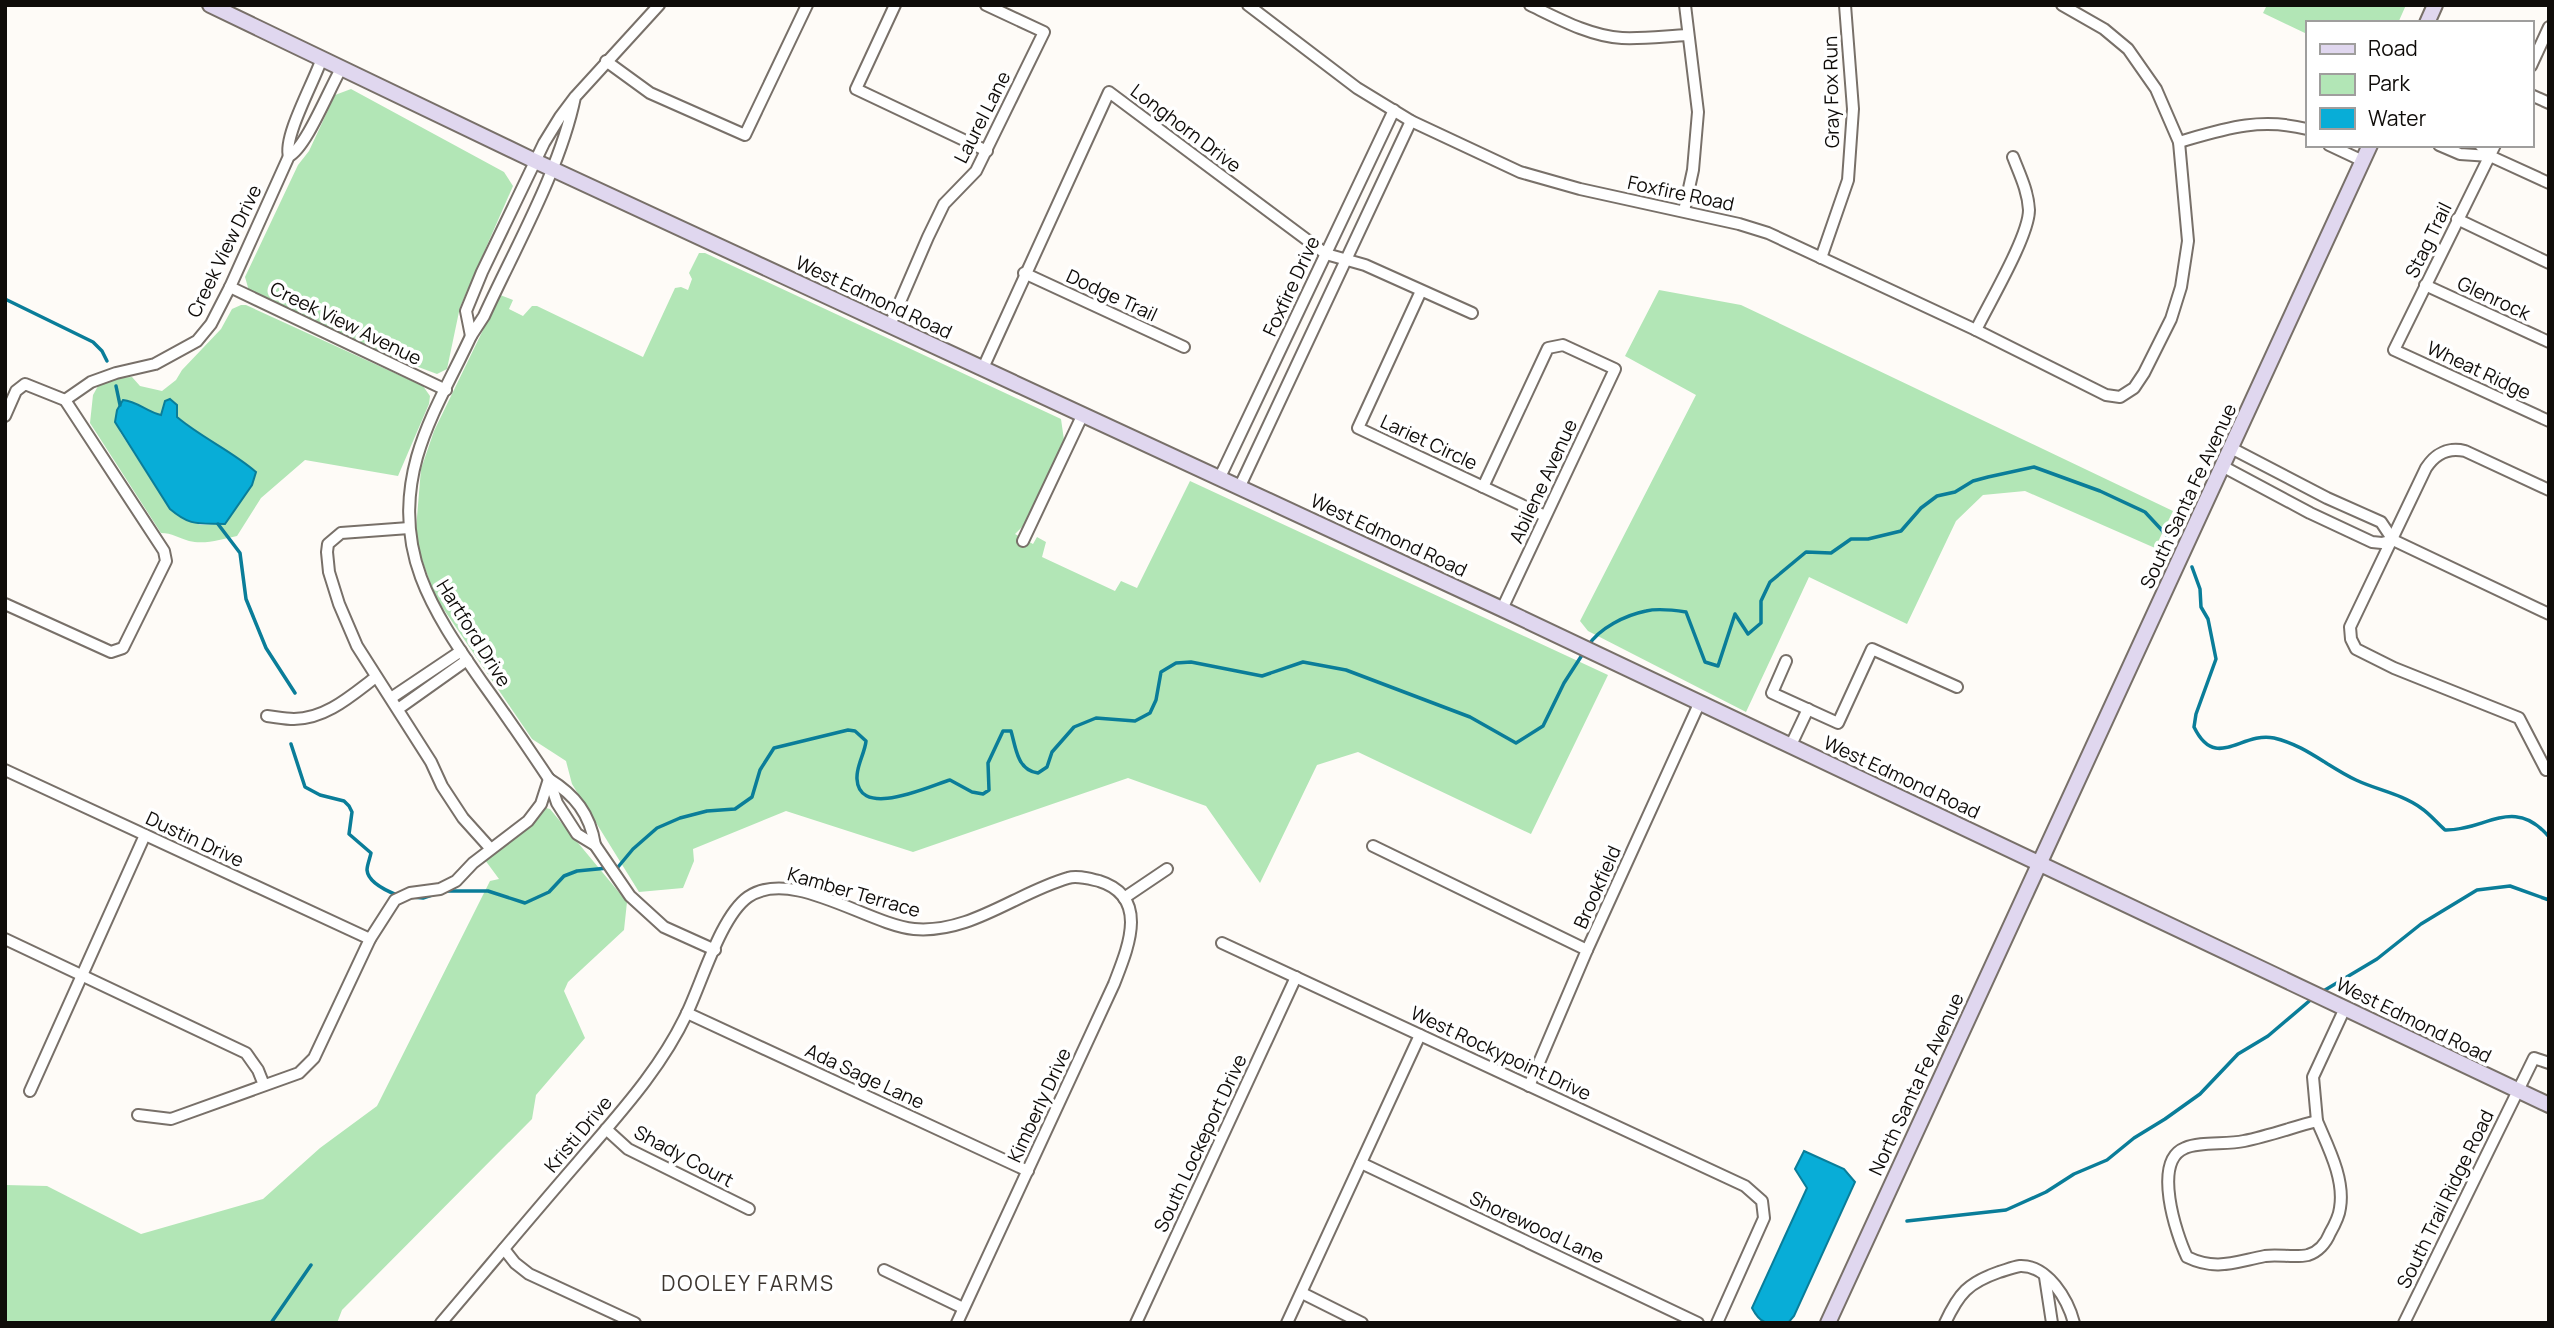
<svg xmlns="http://www.w3.org/2000/svg" width="2554" height="1328" font-family="Manrope,sans-serif">
<rect width="100%" height="100%" fill="#fefbf7"/>
<!-- green -->
<g fill="#b2e6b6" fill-rule="evenodd">
<path d="M2267,5h139l-8,18h-91v11l-44,-21z"/>
<path d="M351,89l153,83 9,14 -53,121 -13,62 -10,5 -40,-15 -148,-68 -4,-14 53,-112 11,-14 26,-56z"/>
<path d="M699,253h6l356,166 3,21 -41,86 -8,8 18,10 4,-7 9,5 -4,15 73,34 6,-10 16,7 53,-107 418,194 -77,159 -173,-82 -41,13 -57,118 -54,-77 -78,-28 -215,74 -127,-41 -93,38 1,12 -11,27 -44,4 -67,-108 -6,-23 -34,-22 -96,-141 -21,-57 6,-72 13,-38 66,-136 13,5 -4,9 14,7 9,-10h5l106,51 32,-69 6,-1 7,3 4,-11 -3,-6z"/>
<path d="M1659,290l82,15 432,206 -18,37 -130,-57 -42,4 -27,26 -49,103 -98,-47 -63,135 -158,-81 -8,-10 116,-226 -71,-39z"/>
<path d="M241,305h5l177,81 7,10 -1,8 -31,72 -93,-16 -44,38 -24,38c-15,3 -32,9 -48,5 -10,-3 -17,-8 -28,-8l-71,-110 3,-28 5,-9 20,-8 14,-1 8,9 22,5 14,-11 6,-10 39,-41 11,-20zM123,400c13,1 25,12 39,15l3,-13 12,15 32,23 43,45 -27,39 -25,1 -30,-16 -50,-77 -3,-22z"/>
<path d="M546,808l4,1 77,93 -3,28 -56,52 -4,9 21,47 -49,57 -4,24 -190,191 -5,13h-332v-138l42,1 94,48 122,-35 57,-51 57,-42 113,-225 9,-2 -14,-19 51,-39z"/>
</g>
<!-- water -->
<g fill="#08add7" stroke="#0a7d99" stroke-width="2">
<path d="M170,399l7,6v12c25,21 55,34 79,55l-4,13 -27,39c-26,-1 -34,3 -55,-15l-55,-87 2,-12 6,-10c14,1 24,12 38,15l4,-14z"/>
<path d="M1804,1151l40,18 11,13 -61,134 -6,7c-19,0 -26,4 -36,-15l55,-120 -12,-19z"/>
</g>
<g fill="none" stroke-linecap="round" stroke-linejoin="round">
<!-- stream -->
<g stroke="#0a7d99" stroke-width="3.5">
<path d="M5,299l88,43 9,9 5,10"/>
<path d="M116,386l4,19"/>
<path d="M218,524l22,29 6,46 20,49 29,45"/>
<path d="M2192,567l8,22 1,18 7,12 8,40 -20,55 -2,13c22,45 47,4 80,11 31,7 54,29 82,42 21,10 46,14 65,28 9,6 16,15 24,22 40,1 69,-35 104,7"/>
<path d="M1588,646c11,-18 38,-31 58,-35 12,-3 27,-1 40,1l19,50 13,4 17,-52 13,20 13,-11v-22l9,-19 36,-30 25,1 20,-14h17l33,-8 20,-23 16,-12 18,-4 18,-11 15,-4 46,-10 66,24 45,21 27,29"/>
<path d="M291,744l14,43 15,8 24,6 5,5 3,6 -3,22 22,19c-1,5 -4,12 -4,17 1,12 20,21 30,25"/>
<path d="M446,891h42l37,12 24,-11 15,-16 13,-5 41,-4 15,-18 24,-21 23,-10 27,-7 28,-2 17,-12 8,-27 14,-22 74,-18 7,1 11,10c-1,12 -10,25 -9,38 2,41 75,6 93,1l22,12 11,2 6,-4 -1,-27 15,-32h8c5,17 6,39 27,42l9,-6 5,-15 22,-25 22,-9 39,3 15,-8 6,-13 5,-28 15,-9 15,-1 71,14 41,-14 43,8 124,47 46,26 27,-17 21,-43 20,-31"/>
<path d="M412,897l11,1 12,-4"/>
<path d="M2320,993l57,-34 44,-35 56,-34 33,-4 39,14"/>
<path d="M1907,1221l99,-11 40,-18 28,-18 33,-14 27,-22 31,-19 35,-25 38,-40 30,-18 46,-39"/>
<path d="M271,1323l40,-58"/>
</g>
<defs>
<g id="street">
<path d="M895,5l-39,84 131,62"/>
<path d="M1248,5l109,83 54,33 109,51 60,17 159,35 29,9 208,97 130,65 14,2 14,-9 10,-15 27,-54 10,-32 7,-46 -9,-99 -23,-53 -28,-40 -24,-20 -42,-24"/>
<path d="M1530,5c29,14 60,31 92,33 22,1 44,-2 66,-3"/>
<path d="M606,61l44,32 95,42 62,-130"/>
<path d="M2531,66l18,-39"/>
<path d="M2531,95l18,8"/>
<path d="M575,97c-15,73 -60,151 -91,219l-13,20 -5,-25 16,-39 62,-129 16,-26 15,-20 84,-92"/>
<path d="M2179,142c45,-13 80,-25 128,-13"/>
<path d="M2329,145l34,16"/>
<path d="M2439,145l21,9 30,2 59,27"/>
<path d="M2480,145l10,11"/>
<path d="M2495,145l-101,205 155,71"/>
<path d="M289,156c-6,-19 25,-74 33,-98"/>
<path d="M1684,211l9,-41 5,-58 -13,-107"/>
<path d="M2457,219l92,44"/>
<path d="M1821,258l27,-78 5,-71 -8,-104"/>
<path d="M1024,273l160,74"/>
<path d="M2425,285l124,57"/>
<path d="M230,287l216,103"/>
<path d="M1421,291l-63,137 187,88"/>
<path d="M890,325l38,-88 16,-33 32,-33 68,-139 -58,-27"/>
<path d="M1976,330c13,-27 53,-94 53,-120 -1,-19 -9,-35 -16,-53"/>
<path d="M471,336c-18,39 -42,79 -54,121 -26,93 15,153 65,225 23,32 45,64 67,97l8,24 20,31 18,11 35,51 34,31 51,23"/>
<path d="M983,368l126,-276 217,162 39,11 107,48"/>
<path d="M65,400l26,-18 25,-9 39,-9 42,-23 14,-17 19,-37 59,-131c17,-8 41,-69 53,-89"/>
<path d="M5,416l11,-25 9,-7 40,16 99,151 2,10 -43,87 -12,4 -106,-48"/>
<path d="M2231,448l96,50 54,24 12,18 156,74"/>
<path d="M2222,466l88,47 62,29 10,1 11,-3"/>
<path d="M1220,477l174,-367"/>
<path d="M1240,486l171,-365"/>
<path d="M1483,487l65,-139 15,-3 52,24 -113,240"/>
<path d="M409,528l-68,5 -13,11 -1,8 2,20 10,32 18,42 74,116 11,24 21,32 27,30"/>
<path d="M1023,541l60,-127"/>
<path d="M1786,661l-14,32 66,30 34,-74 85,38"/>
<path d="M391,698l70,-47"/>
<path d="M398,709l69,-49"/>
<path d="M267,716c9,1 18,3 27,3 32,0 58,-24 82,-42"/>
<path d="M1790,747l18,-38"/>
<path d="M5,770l365,169"/>
<path d="M2546,770l-27,-52 -125,-50 -38,-19 -5,-10 -1,-12 76,-159c9,-14 22,-21 39,-17l84,39"/>
<path d="M549,779c26,16 41,35 46,66"/>
<path d="M1373,846l214,104"/>
<path d="M1124,898l43,-29"/>
<path d="M5,939l241,114 12,17 6,15"/>
<path d="M1222,943l523,243 17,15 2,17 -47,105"/>
<path d="M687,1013l341,158"/>
<path d="M1529,1086l58,-136 112,-246"/>
<path d="M30,1091l115,-256"/>
<path d="M138,1115l33,4 128,-46 15,-15 56,-119 25,-39 15,-7 30,-4 16,-8 17,-18 55,-42 13,-17 8,-25"/>
<path d="M2317,1121c11,26 28,58 23,87 -1,9 -6,18 -10,25 -4,10 -12,19 -22,22 -14,3 -29,-1 -43,1 -31,6 -49,15 -78,1 -11,-23 -35,-96 -2,-109 16,-7 41,-3 59,-7 25,-5 49,-14 73,-20z"/>
<path d="M2317,1121l-4,-44 32,-69"/>
<path d="M606,1129l22,20 121,60"/>
<path d="M1361,1163l337,160"/>
<path d="M504,1249l11,14 14,11 106,49"/>
<path d="M884,1270l79,38"/>
<path d="M2045,1277l7,46"/>
<path d="M1302,1293l60,30"/>
<path d="M441,1323c46,-54 91,-108 137,-161 40,-47 83,-93 109,-149 15,-31 34,-97 61,-116 44,-30 119,27 166,32 56,5 102,-36 154,-51 9,-3 22,1 31,3 52,16 28,69 15,103l-157,339"/>
<path d="M1136,1323l160,-346"/>
<path d="M1287,1323l133,-288"/>
<path d="M1945,1323c14,-30 23,-40 54,-51 7,-2 14,-5 21,-6 28,-1 48,34 54,57"/>
<path d="M2404,1323l130,-265 15,5"/>
</g>
<g id="secondary">
<path d="M210,5l325,156 967,448 1047,496"/>
<path d="M2427,23l8,-18"/>
<path d="M1828,1323l542,-1178"/>
</g>
</defs>
<!-- street casing -->
<use href="#street" stroke="#787069" stroke-width="14"/>
<!-- secondary casing -->
<use href="#secondary" stroke="#787069" stroke-width="18"/>
<!-- street -->
<use href="#street" stroke="#fff" stroke-width="10"/>
<!-- secondary -->
<use href="#secondary" stroke="#e0d7ef" stroke-width="14"/>
</g>
<g text-anchor="middle" dominant-baseline="central" stroke-width="7" stroke-linejoin="round" paint-order="stroke">
<!-- street labels -->
<g font-size="19" fill="#0f0c09" stroke="#fff">
<text transform="translate(1831 92) rotate(-91)">Gray Fox Run</text>
<text transform="translate(982 117) rotate(-63)">Laurel Lane</text>
<text transform="translate(1186 128) rotate(37)">Longhorn Drive</text>
<text transform="translate(1681 193) rotate(12)">Foxfire Road</text>
<text transform="translate(2428 240) rotate(-64)">Stag Trail</text>
<text transform="translate(224 251) rotate(-64)">Creek View Drive</text>
<text transform="translate(1291 286) rotate(-65)">Foxfire Drive</text>
<text transform="translate(1112 295) rotate(25)">Dodge Trail</text>
<text transform="translate(874 297) rotate(25)">West Edmond Road</text>
<text transform="translate(2494 298) rotate(25)">Glenrock</text>
<text transform="translate(346 323) rotate(26)">Creek View Avenue</text>
<text transform="translate(2479 370) rotate(25)">Wheat Ridge</text>
<text transform="translate(1429 442) rotate(25)">Lariet Circle</text>
<text transform="translate(1543 481) rotate(-65)">Abilene Avenue</text>
<text transform="translate(2188 496) rotate(-65)">South Santa Fe Avenue</text>
<text transform="translate(1389 535) rotate(25)">West Edmond Road</text>
<text transform="translate(474 633) rotate(58)">Hartford Drive</text>
<text transform="translate(1902 777) rotate(25)">West Edmond Road</text>
<text transform="translate(195 839) rotate(25)">Dustin Drive</text>
<text transform="translate(1597 887) rotate(-66)">Brookfield</text>
<text transform="translate(854 892) rotate(16)">Kamber Terrace</text>
<text transform="translate(2414 1020) rotate(26)">West Edmond Road</text>
<text transform="translate(1501 1053) rotate(25)">West Rockypoint Drive</text>
<text transform="translate(865 1076) rotate(25)">Ada Sage Lane</text>
<text transform="translate(1916 1084) rotate(-65)">North Santa Fe Avenue</text>
<text transform="translate(1039 1105) rotate(-65)">Kimberly Drive</text>
<text transform="translate(578 1134) rotate(-50)">Kristi Drive</text>
<text transform="translate(1200 1143) rotate(-65)">South Lockeport Drive</text>
<text transform="translate(684 1156) rotate(28)">Shady Court</text>
<text transform="translate(2445 1199) rotate(-64)">South Trail Ridge Road</text>
<text transform="translate(1537 1227) rotate(25)">Shorewood Lane</text>
</g>
<!-- neighbourhood labels -->
<g font-size="21" letter-spacing="2" fill="#3d3630" stroke="#fff">
<text x="748" y="1283">DOOLEY FARMS</text>
</g>
</g>
<!-- border -->
<rect width="2554" height="1328" fill="none" stroke="#0f0c09" stroke-width="14"/>
<!-- legend -->
<rect x="2306" y="21" width="228" height="126" fill="#ffffff" stroke="#9f9e9d" stroke-width="2"/>
<rect x="2320" y="44" width="35" height="10" fill="#e0d7ef" stroke="#9f9e9d" stroke-width="2"/>
<text x="2368" y="56" font-size="21" fill="#0f0c09">Road</text>
<rect x="2320" y="74" width="35" height="21" fill="#b2e6b6" stroke="#9f9e9d" stroke-width="2"/>
<text x="2368" y="91" font-size="21" fill="#0f0c09">Park</text>
<rect x="2320" y="108" width="35" height="21" fill="#08add7" stroke="#9f9e9d" stroke-width="2"/>
<text x="2368" y="126" font-size="21" fill="#0f0c09">Water</text>
</svg>
